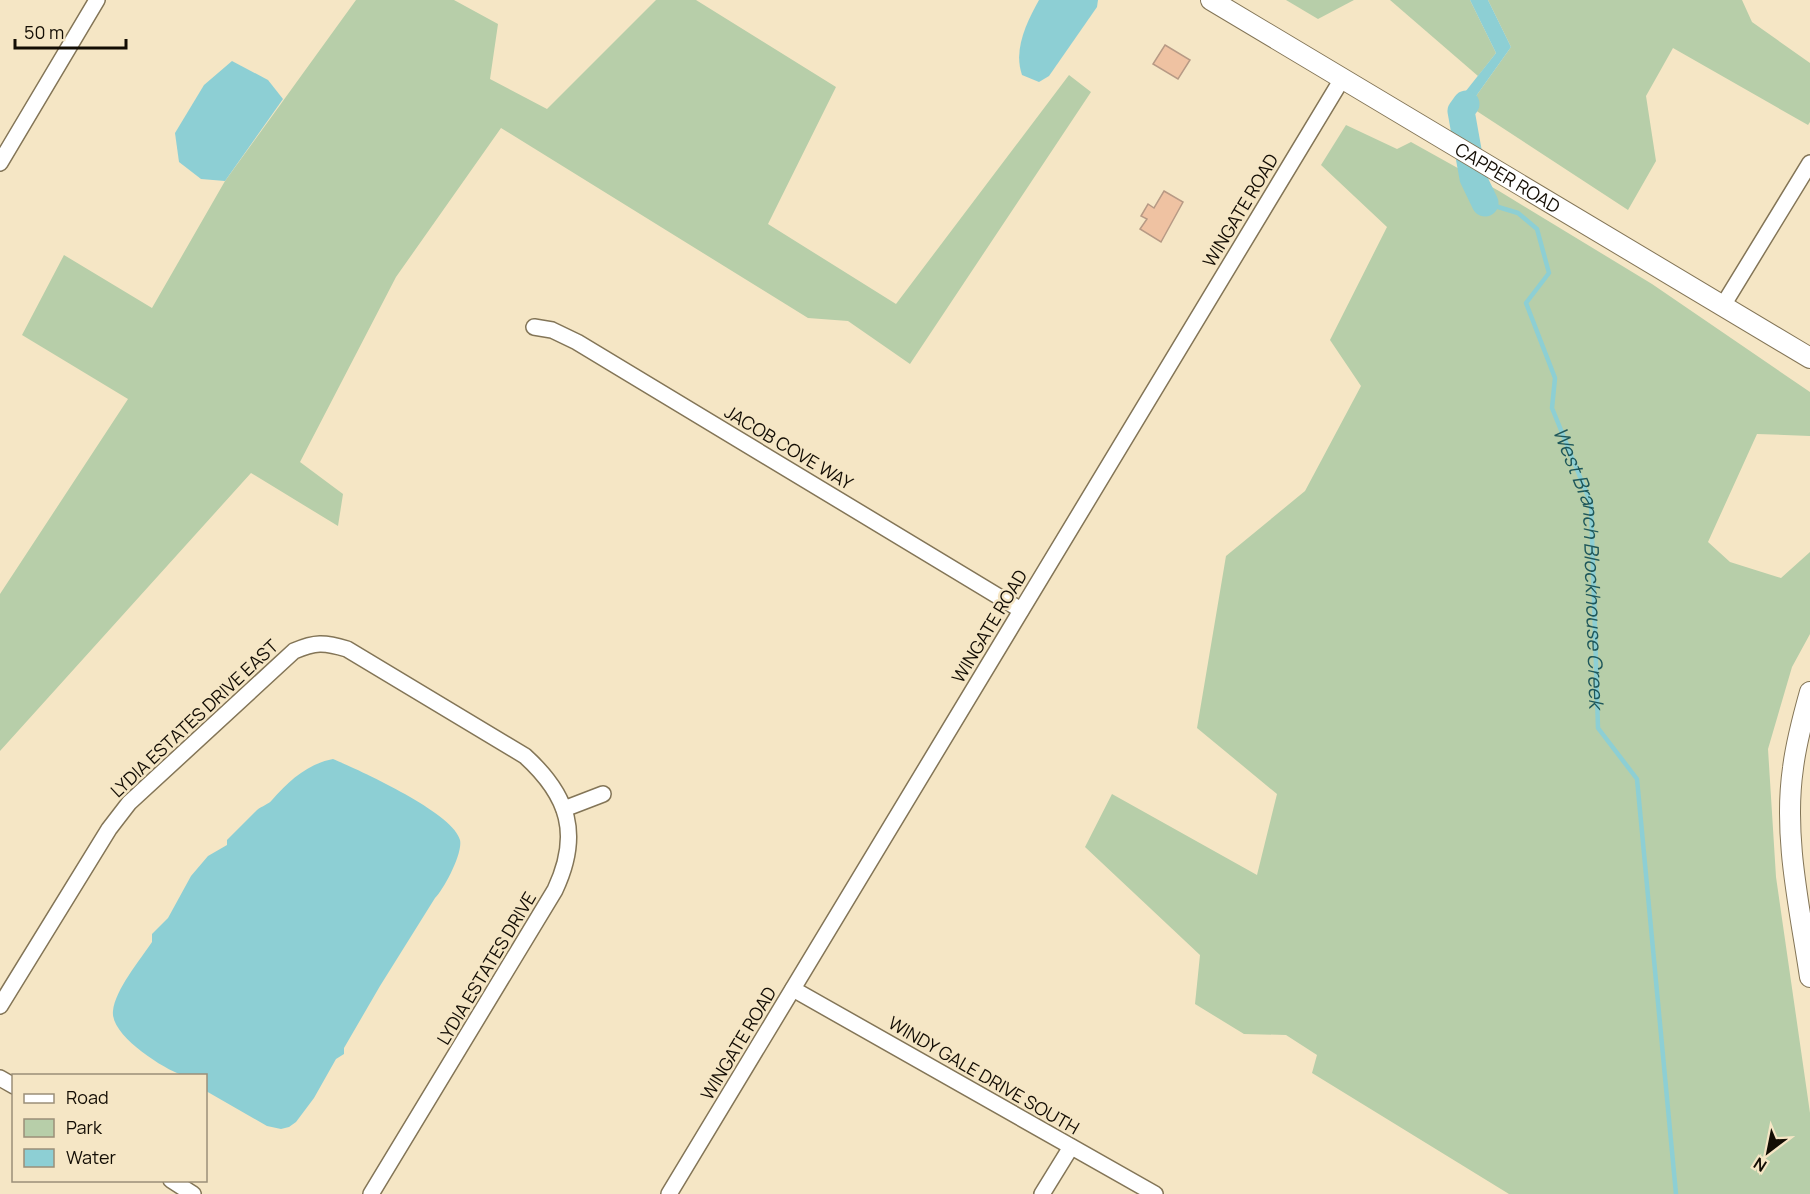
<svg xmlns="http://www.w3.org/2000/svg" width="1810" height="1194" font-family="Manrope,sans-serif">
<rect width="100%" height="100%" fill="#f5e6c5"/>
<!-- green -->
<g fill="#b7cea9">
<path d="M356,0h98l44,24 -8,55 57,30 109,-109h40l140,87 -68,137 128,80 173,-229 22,17 -181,272 -62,-43 -40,-3 -307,-190 -105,149 -96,185 43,32 -5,32 -87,-53 -251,278v-157l128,-195 -106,-64 42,-80 88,53 73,-127z"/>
<path d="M1286,0h68l-36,19z"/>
<path d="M1390,0h80l26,53 -18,23z"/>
<path d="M1488,0h254l10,22 58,41v59l-2,3 -135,-77 -27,48 10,65 -28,49 -159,-104 42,-59z"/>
<path d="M1346,125l51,24 14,-7 88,49 153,93 158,108v44l-53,-2 -49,108 22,20 51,16 29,-26v82l-18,33 -24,82 8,128 34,236v81h-301l-197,-121 5,-18 -31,-20 -42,-1 -49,-30 5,-49 -115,-108 27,-53 145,81 20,-81 -80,-66 29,-172 79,-65 56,-105 -31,-46 57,-113 -66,-62z"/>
</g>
<!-- water -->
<g fill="#8dcfd4">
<path d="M1039,0h59l-1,7 -48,69 -10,6 -17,-7c-9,-26 5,-53 17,-75z"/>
<path d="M1470,0h18l23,47 -42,59 -1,33 -14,-9v-24l42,-53z"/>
<path d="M232,61l36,19 15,19 -58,82 -24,-2 -22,-17 -4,-29 29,-48z"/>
<path d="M333,759c26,11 121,54 127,81 3,13 -16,49 -25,58l-55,88 -36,62v6l-8,5 -22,39 -18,24 -7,5 -8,2 -14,-3 -61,-35v-15c-8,0 -17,1 -24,-1 -20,-7 -72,-40 -69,-64 2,-21 27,-51 39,-69v-8l16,-16 23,-42 17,-20 19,-11v-5c10,-10 20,-20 30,-30 5,-4 12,-6 15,-10 17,-19 35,-36 61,-41z"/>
</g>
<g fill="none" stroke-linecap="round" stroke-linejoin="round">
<!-- stream -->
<path stroke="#8dcfd4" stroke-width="4.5" id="s1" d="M1485,203l33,10 19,16 12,44 -23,30 29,75 -3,30 39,96 7,224 39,51 39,415"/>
<!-- river -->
<path stroke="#8dcfd4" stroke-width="27" d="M1466,104l-5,7 12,67 12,25"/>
</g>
<!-- building -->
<g fill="#efc2a2" stroke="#b79a85" stroke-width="1.5">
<path d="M1165,45l25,15 -12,19 -25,-15z"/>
<path d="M1164,191l19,11 -22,40 -21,-13 7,-10 -6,-3 7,-12 6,4z"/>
</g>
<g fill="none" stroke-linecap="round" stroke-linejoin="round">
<defs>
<g id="minor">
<path d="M0,163l97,-163"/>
<path d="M1722,307l88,-144"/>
<path d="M534,327l18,3 25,12 444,268"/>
<path d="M564,809l39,-15"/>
<path d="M793,989l362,205"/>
<path d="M0,1006l109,-177 20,-26 165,-152c21,-9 30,-9 53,-2l178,107c44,40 56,79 30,134l-184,304"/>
<path d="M0,1078l14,8"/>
<path d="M171,1180l22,14"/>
<path d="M669,1194l673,-1115"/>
<path d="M1042,1194l29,-47"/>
</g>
<g id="tertiary">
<path id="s2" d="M1211,0l599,358"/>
<path d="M1810,692c-7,25 -14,51 -17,76 -10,69 7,141 17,209"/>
</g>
</defs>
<!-- minor casing -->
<use href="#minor" stroke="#837557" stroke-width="18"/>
<!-- tertiary casing -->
<use href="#tertiary" stroke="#837557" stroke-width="22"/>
<!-- minor -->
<use href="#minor" stroke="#fff" stroke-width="15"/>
<!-- tertiary -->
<use href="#tertiary" stroke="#fff" stroke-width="20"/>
</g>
<g text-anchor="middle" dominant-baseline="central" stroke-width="5" stroke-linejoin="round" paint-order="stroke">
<!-- street labels -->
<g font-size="18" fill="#130d04" stroke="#f5e6c5">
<text stroke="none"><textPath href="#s2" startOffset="346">CAPPER ROAD</textPath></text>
<text transform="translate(1240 210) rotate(-59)">WINGATE ROAD</text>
<text transform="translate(789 447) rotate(31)">JACOB COVE WAY</text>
<text transform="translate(989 626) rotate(-59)">WINGATE ROAD</text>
<text transform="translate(194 718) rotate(-43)">LYDIA ESTATES DRIVE EAST</text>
<text transform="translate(486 968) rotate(-59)">LYDIA ESTATES DRIVE</text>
<text transform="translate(738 1043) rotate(-59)">WINGATE ROAD</text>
<text transform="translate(984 1075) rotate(30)">WINDY GALE DRIVE SOUTH</text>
</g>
<!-- water labels -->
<g font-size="20" font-style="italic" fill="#1e575a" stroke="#f5e6c5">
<text stroke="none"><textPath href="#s1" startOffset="418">West Branch Blockhouse Creek</textPath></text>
</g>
</g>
<!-- legend -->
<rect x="12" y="1074" width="195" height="108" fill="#f5e6c5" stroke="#9b8f78" stroke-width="1.5"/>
<rect x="24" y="1094" width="30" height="9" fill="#ffffff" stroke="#9b8f78" stroke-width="1.5"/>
<text x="66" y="1104" font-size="18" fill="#130d04">Road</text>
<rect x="24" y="1119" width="30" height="18" fill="#b7cea9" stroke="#9b8f78" stroke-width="1.5"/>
<text x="66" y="1134" font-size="18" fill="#130d04">Park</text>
<rect x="24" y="1149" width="30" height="18" fill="#8dcfd4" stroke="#9b8f78" stroke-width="1.5"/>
<text x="66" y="1164" font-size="18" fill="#130d04">Water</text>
<!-- north arrow -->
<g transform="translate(1768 1152) rotate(212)" stroke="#f5e6c5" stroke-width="4.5" paint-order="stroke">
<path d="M0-4.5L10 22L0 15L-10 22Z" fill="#130d04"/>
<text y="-9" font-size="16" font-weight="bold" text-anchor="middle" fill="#130d04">N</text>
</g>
<!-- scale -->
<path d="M15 39v9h111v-9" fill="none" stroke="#130d04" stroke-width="3"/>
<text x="24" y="39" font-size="18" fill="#130d04" stroke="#f5e6c5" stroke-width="4.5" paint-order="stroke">50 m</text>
</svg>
